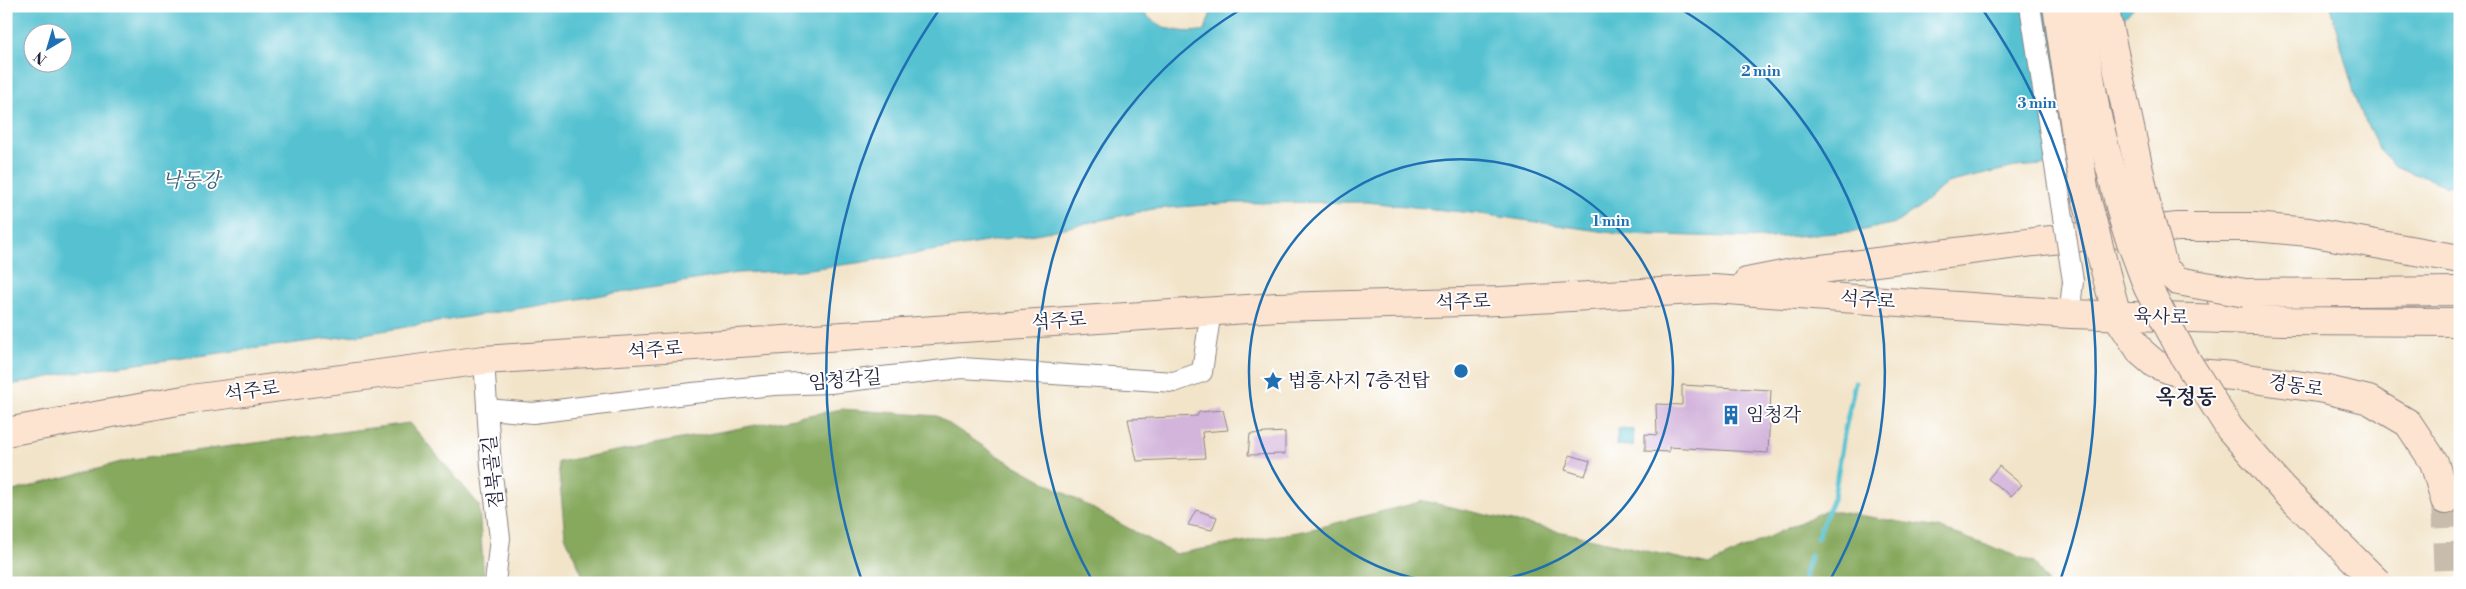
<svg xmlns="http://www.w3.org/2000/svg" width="2466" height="589" font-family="'Libre Bodoni','Noto Serif KR',serif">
<rect width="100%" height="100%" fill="#fff"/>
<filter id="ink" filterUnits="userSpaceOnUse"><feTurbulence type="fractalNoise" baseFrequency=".02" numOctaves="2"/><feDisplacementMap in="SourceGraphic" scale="10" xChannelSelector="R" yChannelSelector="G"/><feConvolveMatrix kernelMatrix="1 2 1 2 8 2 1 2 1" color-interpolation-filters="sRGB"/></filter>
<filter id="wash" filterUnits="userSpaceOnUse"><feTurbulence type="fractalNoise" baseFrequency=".0096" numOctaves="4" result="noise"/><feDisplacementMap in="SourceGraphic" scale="20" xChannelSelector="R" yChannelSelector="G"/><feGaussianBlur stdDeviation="1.12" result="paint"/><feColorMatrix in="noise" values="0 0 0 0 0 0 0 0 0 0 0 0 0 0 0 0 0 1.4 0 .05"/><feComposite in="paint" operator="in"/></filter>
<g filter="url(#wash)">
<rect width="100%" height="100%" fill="#f2e4c9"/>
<!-- forest -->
<g fill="#86a95d" stroke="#54664c">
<path d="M842,409l95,7 61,40 177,98 133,-24 116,-29 285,64 117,-55 112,18 96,34 14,21h-1462l-21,-47 -7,-74z"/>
<path d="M410,423l69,82 5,78h-478v-90l126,-34z"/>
</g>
<!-- water -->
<g fill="#57c2d1" stroke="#3c7286" fill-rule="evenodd">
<path d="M6,6h1135c9,23 43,29 64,24l8,-24h922l-10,11 -15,29 2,96 -18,19 -79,6 -68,16 -28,24 -23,16 -37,8 -89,7 -150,-4 -139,-20 -114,-12 -136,1 -78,6 -112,24 -184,30 -56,7 -64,3 -380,62 -289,38 -62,13zM32,32h30v30h-30z"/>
<path d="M2330,6h130v180l-15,-1 -51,-19 -16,-20 -20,-39z"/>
<path d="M1618,429l16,1 -1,16 -17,-1z"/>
</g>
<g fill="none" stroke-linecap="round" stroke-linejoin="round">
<!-- stream -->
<g stroke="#57c2d1" stroke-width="5">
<path d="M1817,538l17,-42 10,-62 11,-51"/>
<path d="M1803,583l7,-27"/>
</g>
</g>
<g id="blocks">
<!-- building -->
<g fill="#d3b4db">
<path d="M1682,385l89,5 -3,63 -99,-6v5l-24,-1v-17l12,1 -1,-31 26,1z"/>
<path d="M1223,410l5,20 -26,2 3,26 -68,3 -9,-42 69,-3 2,-4z"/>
<path d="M1285,432v22l-37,1 2,-21z"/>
<path d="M1570,455l20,6 -5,15 -20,-6z"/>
<path d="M1999,466l23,19 -11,11 -23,-17z"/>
<path d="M1196,510l21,7 -5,13 -24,-5z"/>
</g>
</g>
</g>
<g filter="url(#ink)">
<use href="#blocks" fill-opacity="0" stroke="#8a8382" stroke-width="1"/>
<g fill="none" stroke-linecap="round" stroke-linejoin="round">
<!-- secondary-tunnel -->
<path stroke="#c8bdad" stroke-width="28" stroke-dasharray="28 14" stroke-linecap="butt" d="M2445,500l3,83"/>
<defs>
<g id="street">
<path d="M2071,299l2,-18"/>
<path d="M484,360l7,107 9,71 -5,45"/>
<path d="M487,409l46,4 160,-20 81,-8 56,-2 132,-15 212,14 28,-10 9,-62"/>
</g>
<g id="secondary">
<path d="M2107,278l10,38 24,36 14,12 18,7 60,5 91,13 45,11 39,23 26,39 11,38"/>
<path d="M1747,282l51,-10 244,-31 136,-14h76l55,5 151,27"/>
<path d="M2221,297l24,-4 215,-2"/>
<path d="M6,432l178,-32 300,-40 793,-53 223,-6 213,-12 358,25 213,7 176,1"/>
</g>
</defs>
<!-- street casing -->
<use href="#street" stroke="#8a8382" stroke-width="22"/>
<!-- secondary casing -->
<use href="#secondary" stroke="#8a8382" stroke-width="30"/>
<!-- street -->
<use href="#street" stroke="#fff" stroke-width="20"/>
<!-- secondary -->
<use href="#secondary" stroke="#fde4d0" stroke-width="28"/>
<defs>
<path id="street-bridge" d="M2030,6l43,275"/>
<g id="secondary-bridge">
<path d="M2057,6l27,183 23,89"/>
<path d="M2078,6l18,106 29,114 23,62 37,70 45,71 52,59 96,95"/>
<path d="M2104,6l44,206 16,57 14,12 67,12"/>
</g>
</defs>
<!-- street-bridge casing -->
<use href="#street-bridge" stroke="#8a8382" stroke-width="22" stroke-linecap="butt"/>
<!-- secondary-bridge casing -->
<use href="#secondary-bridge" stroke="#8a8382" stroke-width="30" stroke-linecap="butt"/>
<!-- street-bridge -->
<use href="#street-bridge" stroke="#fff" stroke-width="20"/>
<!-- secondary-bridge -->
<use href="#secondary-bridge" stroke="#fde4d0" stroke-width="28"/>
</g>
</g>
<!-- distance rings -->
<g fill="none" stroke="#1f6fb2" stroke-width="2.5">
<path d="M1450 583A212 212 0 1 1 1472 583"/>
<path d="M1092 580A424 424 0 0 1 1243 8M1679 8A424 424 0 0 1 1830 580"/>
<path d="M861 578A635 635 0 0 1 941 7M1981 7A635 635 0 0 1 2061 578"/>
</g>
<!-- icons -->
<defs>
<symbol id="sight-bare" viewBox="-9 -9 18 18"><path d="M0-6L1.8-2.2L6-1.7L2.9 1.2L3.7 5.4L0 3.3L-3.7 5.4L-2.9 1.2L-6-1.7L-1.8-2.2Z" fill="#1f6fb2" stroke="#fff" stroke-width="2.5" paint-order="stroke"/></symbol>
<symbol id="building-bare" viewBox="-9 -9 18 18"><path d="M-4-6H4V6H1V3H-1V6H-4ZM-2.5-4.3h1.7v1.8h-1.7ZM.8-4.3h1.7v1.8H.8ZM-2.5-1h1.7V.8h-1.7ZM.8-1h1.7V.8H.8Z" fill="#1f6fb2" stroke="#fff" stroke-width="2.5" paint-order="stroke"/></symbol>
</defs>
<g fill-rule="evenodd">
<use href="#sight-bare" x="1259" y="367" width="28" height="28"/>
<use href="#building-bare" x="1717" y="401" width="28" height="28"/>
</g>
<g text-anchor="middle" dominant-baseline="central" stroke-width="4" stroke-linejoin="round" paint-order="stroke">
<!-- street labels -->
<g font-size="19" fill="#22223b" stroke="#fff">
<text transform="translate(1868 300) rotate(4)">석주로</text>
<text transform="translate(1463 302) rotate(-2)">석주로</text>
<text transform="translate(2161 317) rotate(2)">육사로</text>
<text transform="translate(1059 321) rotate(-4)">석주로</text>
<text transform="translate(655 350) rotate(-4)">석주로</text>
<text transform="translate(845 380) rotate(-5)">임청각길</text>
<text transform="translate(2296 386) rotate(9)">경동로</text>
<text transform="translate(252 391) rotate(-8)">석주로</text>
<text transform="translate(493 472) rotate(-96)">점북골길</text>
</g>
<!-- poi labels -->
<g font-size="19" fill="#22223b" stroke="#fff" text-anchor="start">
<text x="1288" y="381">법흥사지 7층전탑</text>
<text x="1746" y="415">임청각</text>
</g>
<!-- water labels -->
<g font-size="20" font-style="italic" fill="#376277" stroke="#fff">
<text x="191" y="181">낙동강</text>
</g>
<!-- quarter labels -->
<g font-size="21" font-weight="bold" fill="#22223b" stroke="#fff">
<text x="2186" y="398">옥정동</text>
</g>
</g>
<circle cx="1461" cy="371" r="8" fill="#1f6fb2" stroke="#fff" stroke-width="2.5"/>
<g font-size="15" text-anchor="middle" font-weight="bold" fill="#1f6fb2" stroke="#fff" stroke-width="4" stroke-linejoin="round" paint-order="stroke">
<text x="1761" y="76">2 min</text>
<text x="2037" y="108">3 min</text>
<text x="1611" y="226">1 min</text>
</g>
<!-- margin -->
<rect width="2466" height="589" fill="none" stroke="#fff" stroke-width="25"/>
<!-- north arrow -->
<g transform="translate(48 48) rotate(218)"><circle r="24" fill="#ffffff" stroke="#a7a7b1"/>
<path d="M0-4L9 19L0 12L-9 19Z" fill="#1f6fb2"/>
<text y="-8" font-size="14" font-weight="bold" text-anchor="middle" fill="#22223b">N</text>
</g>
</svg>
